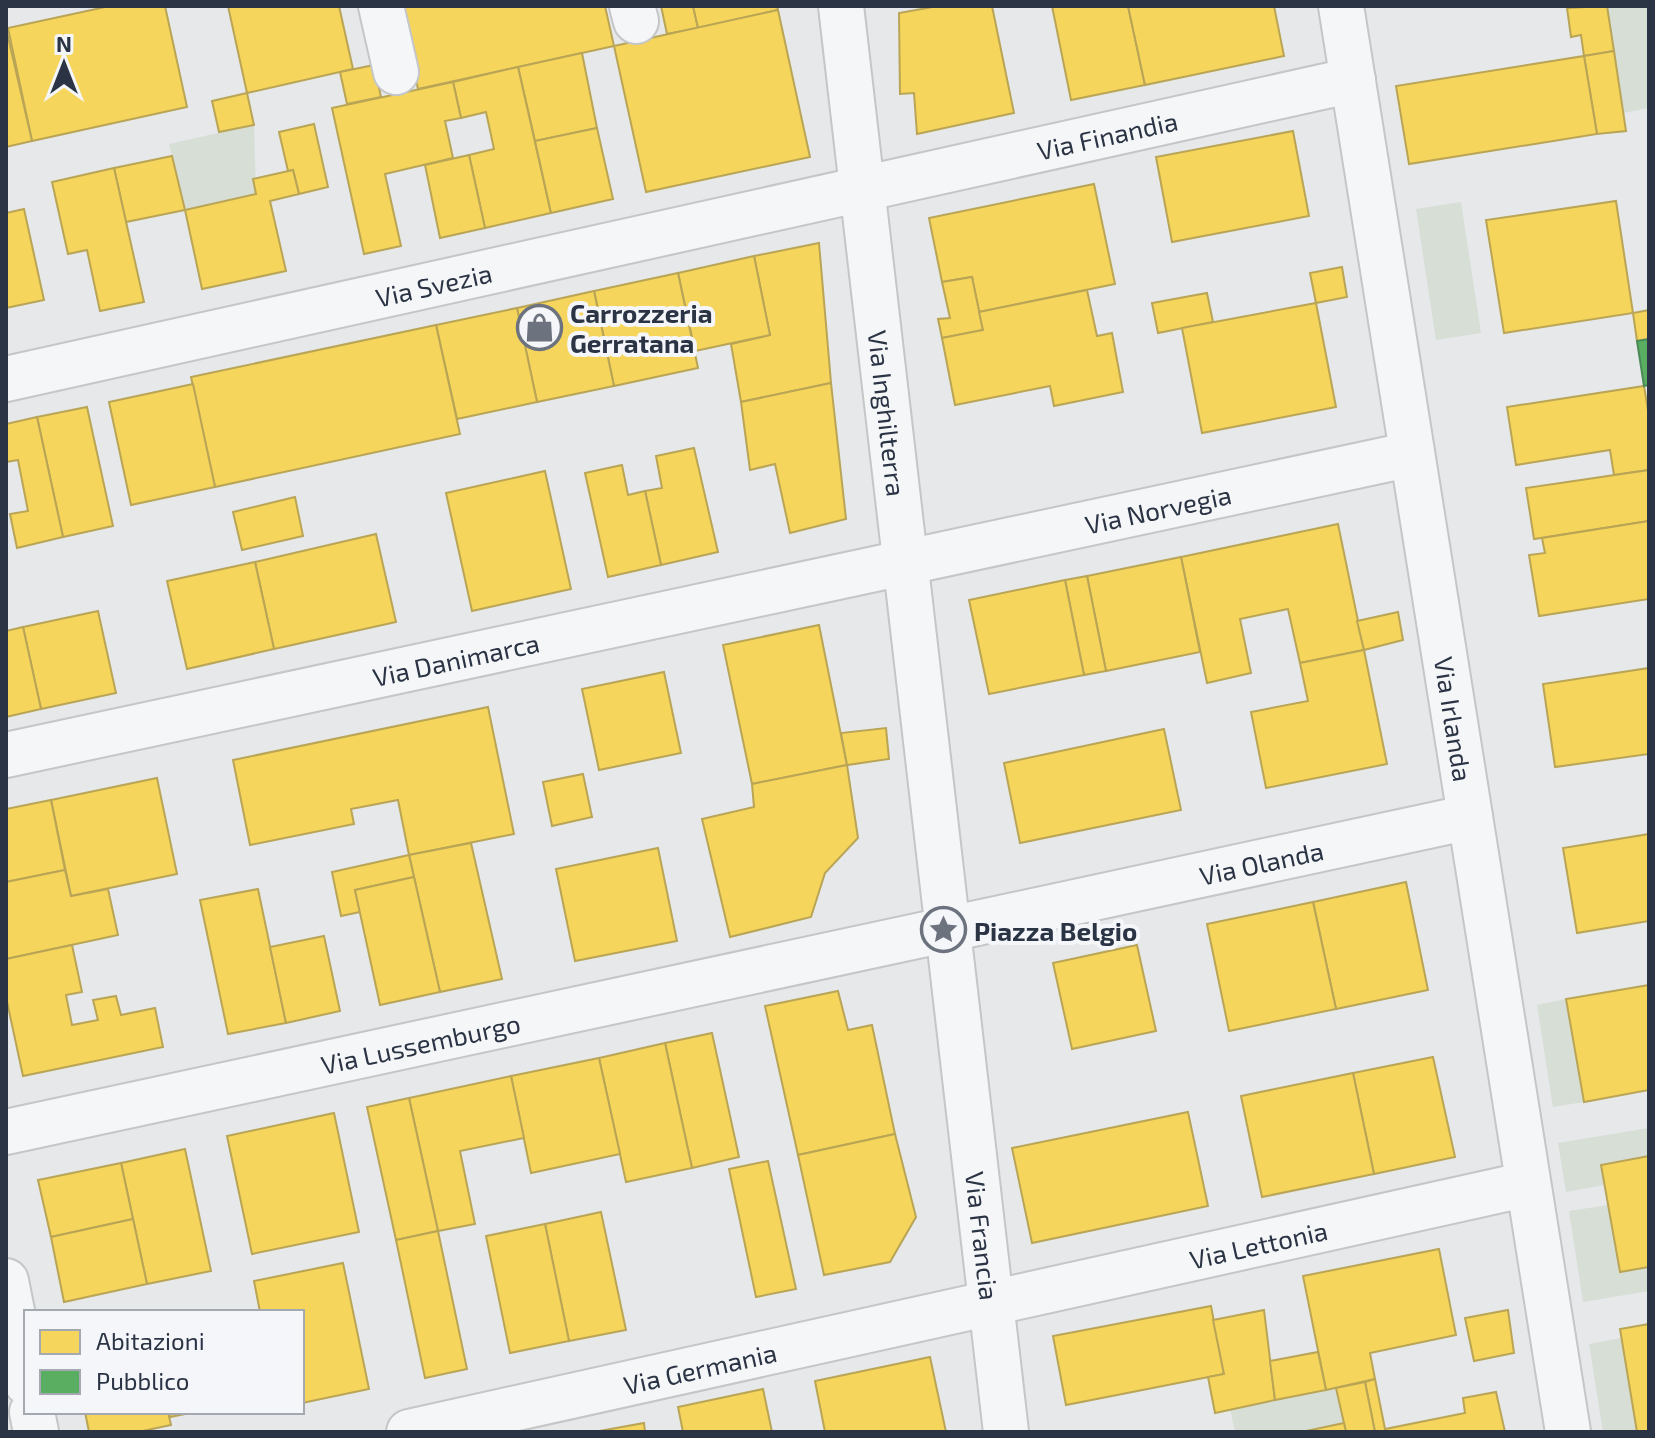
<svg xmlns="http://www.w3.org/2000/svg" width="1655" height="1438" font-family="'Exo 2',sans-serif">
<rect width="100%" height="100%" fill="#e6e8ea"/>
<!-- green -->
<g fill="#d6ded6">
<path d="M1607,6h42v102l-26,5z"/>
<path d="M254,125l2,69 -71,16 -16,-66z"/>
<path d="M1461,202l20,131 -45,7 -20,-131z"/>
<path d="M1566,999l18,103 -31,5 -16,-102z"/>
<path d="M1649,1128v28l-48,9 3,20 -38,7 -8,-49z"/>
<path d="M1608,1205l11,67 30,-5v24l-66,11 -14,-91z"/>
<path d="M1621,1338l16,94h-34l-14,-88z"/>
<path d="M1336,1388l8,35 -38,9h-71l-5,-23z"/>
</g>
<!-- homes -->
<g fill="#f6d55c" stroke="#b9a555" stroke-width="2">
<path d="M110,6h55l22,101 -155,34 -24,-113z"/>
<path d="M228,6h111l14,63 -106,24z"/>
<path d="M400,6h205l9,40 -196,43z"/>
<path d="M661,6h32l5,22 -31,6z"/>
<path d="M693,6h84l1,4 -80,18z"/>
<path d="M938,6h54l22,107 -97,21 -3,-41 -14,1 -1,-81z"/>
<path d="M1052,6h76l17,79 -74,15z"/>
<path d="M1128,6h146l10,50 -139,29z"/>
<path d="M1607,6l7,45 -30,5 -3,-21 -10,2 -4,-29z"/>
<path d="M778,10l32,147 -164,35 -32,-146z"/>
<path d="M6,28l26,113 -26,6z"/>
<path d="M1614,51l12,80 -29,3 -13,-78z"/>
<path d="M582,53l15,75 -62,13 -17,-74z"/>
<path d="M1584,56l13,78 -188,30 -13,-78z"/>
<path d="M374,65l7,32 -34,7 -7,-32z"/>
<path d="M518,67l33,146 -66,15 -16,-73 25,-6 -8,-37 -25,6 -8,-36z"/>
<path d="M453,82l8,36 -16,3 8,37 -68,16 16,72 -37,8 -32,-146z"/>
<path d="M247,93l7,32 -35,7 -7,-31z"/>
<path d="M314,124l14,63 -29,7 -6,-24 -5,1 -9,-39z"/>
<path d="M597,128l16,71 -62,14 -16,-72z"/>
<path d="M1293,131l16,85 -137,26 -16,-85z"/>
<path d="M469,155l16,73 -45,10 -15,-73z"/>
<path d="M172,156l13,54 -59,12 -12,-54z"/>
<path d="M114,168l30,134 -44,9 -13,-61 -19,4 -16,-72z"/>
<path d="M293,170l6,24 -29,7 16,70 -84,18 -17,-79 71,-16 -3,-15z"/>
<path d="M1094,184l21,100 -136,28 -7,-35 -30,5 -13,-64z"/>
<path d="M1616,201l17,112 -129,20 -18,-113z"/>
<path d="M24,209l20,91 -38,8v-95z"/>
<path d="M819,243l12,140 -90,19 -10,-58 39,-9 -16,-79z"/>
<path d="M754,256l16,79 -75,16 -17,-78z"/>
<path d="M1342,267l5,30 -31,6 -6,-30z"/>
<path d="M678,273l20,95 -84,18 -20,-95z"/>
<path d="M972,277l11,53 -41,8 -4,-19 12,-1 -8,-36z"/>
<path d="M1087,290l10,46 15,-3 11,59 -69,14 -4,-20 -95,19 -13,-67 41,-8 -4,-18z"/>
<path d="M594,291l20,95 -77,16 -20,-94z"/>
<path d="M1207,293l6,29 -55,11 -6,-30z"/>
<path d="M1316,303l20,104 -134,26 -20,-105z"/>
<path d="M517,308l20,94 -80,17 -21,-94z"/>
<path d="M1649,310v29l-12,2 -4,-28z"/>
<path d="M436,325l24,109 -245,53 -24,-110z"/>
<path d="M831,383l15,136 -56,14 -15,-69 -25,6 -9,-68z"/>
<path d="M193,384l22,103 -84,18 -22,-103z"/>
<path d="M1644,386l5,30v54l-35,5 -4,-25 -94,15 -9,-58z"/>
<path d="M87,407l26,119 -50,11 -26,-120z"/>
<path d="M37,417l26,120 -46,11 -7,-34 18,-3 -10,-51 -12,2v-38z"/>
<path d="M694,448l24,104 -57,13 -16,-74 17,-3 -6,-32z"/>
<path d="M622,465l6,30 17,-4 16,74 -53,12 -23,-104z"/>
<path d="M1649,470v51l-115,18 -8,-51z"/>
<path d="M545,471l26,118 -99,22 -26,-118z"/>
<path d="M295,497l8,39 -61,14 -9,-38z"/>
<path d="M1649,521v78l-110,17 -10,-61 16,-2 -3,-15z"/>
<path d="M1338,524l26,126 -64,13 -12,-54 -48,10 11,54 -44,10 -26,-126z"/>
<path d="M376,534l20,88 -122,27 -19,-87z"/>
<path d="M1181,557l19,95 -94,19 -19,-95z"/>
<path d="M255,562l19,87 -87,20 -20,-88z"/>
<path d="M1087,576l19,95 -22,4 -19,-95z"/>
<path d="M1065,580l19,95 -95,19 -20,-94z"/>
<path d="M98,611l18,82 -75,16 -18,-82z"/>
<path d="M1398,612l5,28 -39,10 -7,-29z"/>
<path d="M819,625l28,140 -95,19 -29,-139z"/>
<path d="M23,627l18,82 -35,8v-86z"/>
<path d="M1364,650l23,114 -121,24 -15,-76 57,-11 -8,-38z"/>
<path d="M1649,668v86l-94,13 -12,-83z"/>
<path d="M664,672l17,81 -82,17 -17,-81z"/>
<path d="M488,707l26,127 -105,21 -11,-55 -47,9 3,15 -104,21 -17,-85z"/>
<path d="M886,728l3,31 -42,6 -6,-32z"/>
<path d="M1164,729l17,81 -161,33 -16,-80z"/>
<path d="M847,765l11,73 -33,35 -14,44 -81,20 -28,-118 52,-12 -2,-23z"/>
<path d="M583,774l9,43 -40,9 -9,-44z"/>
<path d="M157,778l20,96 -106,22 -20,-96z"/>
<path d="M51,800l14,70 -59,12v-73z"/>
<path d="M1649,834v87l-72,12 -14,-85z"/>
<path d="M471,843l31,136 -62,13 -31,-137z"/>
<path d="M658,848l19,93 -102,20 -19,-92z"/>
<path d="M409,855l5,22 -59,13 5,22 -19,4 -9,-44z"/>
<path d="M65,870l6,26 37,-7 10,46 -112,24v-77z"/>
<path d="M414,877l26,115 -60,13 -25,-115z"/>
<path d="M1406,882l22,108 -92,19 -23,-107z"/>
<path d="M258,889l28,134 -58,11 -28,-134z"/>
<path d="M1313,902l23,107 -107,22 -22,-107z"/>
<path d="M324,936l16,75 -54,12 -16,-76z"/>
<path d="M72,945l10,47 -16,3 6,30 26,-5 -5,-20 23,-4 5,19 34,-7 8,39 -140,29 -17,-79v-38z"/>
<path d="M1137,945l19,86 -84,18 -19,-86z"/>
<path d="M1649,985v105l-65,12 -18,-103z"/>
<path d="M838,991l10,39 24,-5 23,109 -97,21 -33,-149z"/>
<path d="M712,1033l27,124 -47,11 -27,-125z"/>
<path d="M665,1043l27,125 -66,14 -27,-124z"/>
<path d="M1433,1057l22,100 -81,17 -21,-101z"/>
<path d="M599,1058l21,96 -89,19 -20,-97z"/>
<path d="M1353,1073l21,101 -112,23 -21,-101z"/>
<path d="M511,1076l13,62 -64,13 15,73 -37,7 -29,-133z"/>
<path d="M409,1098l29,133 -42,9 -29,-133z"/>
<path d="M1188,1112l20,94 -176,37 -20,-95z"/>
<path d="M334,1113l25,119 -107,22 -25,-118z"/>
<path d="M895,1134l21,83 -26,45 -66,13 -26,-120z"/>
<path d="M185,1149l26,122 -64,13 -26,-121z"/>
<path d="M1649,1156v111l-29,5 -19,-107z"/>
<path d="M768,1161l28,128 -40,8 -27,-128z"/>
<path d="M121,1163l12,56 -82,18 -13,-57z"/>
<path d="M601,1212l25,118 -57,11 -24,-117z"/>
<path d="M133,1219l14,65 -83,18 -13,-65z"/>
<path d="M545,1224l24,117 -59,12 -24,-117z"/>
<path d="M438,1231l29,138 -42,9 -29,-138z"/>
<path d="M1439,1249l17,86 -86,18 5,26 -49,11 -23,-114z"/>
<path d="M343,1263l26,126 -67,14v-91h-42l-6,-31z"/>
<path d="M1211,1306l13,68 -158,31 -13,-69z"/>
<path d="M1264,1310l11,90 -60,13 -7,-36 16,-3 -11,-54z"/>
<path d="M1508,1310l6,43 -40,8 -9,-43z"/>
<path d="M1649,1324v108h-12l-17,-103z"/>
<path d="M1318,1352l8,38 -51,10 -5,-39z"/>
<path d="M930,1357l16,75h-121l-10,-51z"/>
<path d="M1375,1379l10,50 80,-16 -2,-15 33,-6 9,40h-130l-10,-50z"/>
<path d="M1365,1382l10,50h-29l-10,-44z"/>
<path d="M763,1389l9,43h-89l-5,-25z"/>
<path d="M85,1412h83l3,13 -33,7h-49z"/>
<path d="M168,1412h27l-25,5z"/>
<path d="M644,1423l1,9h-51z"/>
<path d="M1344,1423l2,9h-40v-1z"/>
</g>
<!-- public -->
<path fill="#5aae61" stroke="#4c8959" stroke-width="2" d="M1649,339v46l-5,1 -7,-45z"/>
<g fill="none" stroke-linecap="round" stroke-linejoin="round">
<defs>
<g id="minor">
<path d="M381,6l15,66"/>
<path d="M632,6l4,15"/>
<path id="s1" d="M841,6l165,1426"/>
<path id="s2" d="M1341,6l227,1426"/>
<path id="s3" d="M6,379l1347,-299"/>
<path id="s4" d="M6,755l1406,-301"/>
<path id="s5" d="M6,1132l1464,-315"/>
<path d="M6,1281l20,101"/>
<path d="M32,1412l4,20"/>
<path id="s6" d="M409,1432l1119,-248"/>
</g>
</defs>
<!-- minor casing -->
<use href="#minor" stroke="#c4c6c8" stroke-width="48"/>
<!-- minor -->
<use href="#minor" stroke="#f5f6f7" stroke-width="44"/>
</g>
<!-- icons -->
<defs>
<symbol id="shop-ring" viewBox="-11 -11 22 22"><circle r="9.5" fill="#f4f6f9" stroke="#6c737f" stroke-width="1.5"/><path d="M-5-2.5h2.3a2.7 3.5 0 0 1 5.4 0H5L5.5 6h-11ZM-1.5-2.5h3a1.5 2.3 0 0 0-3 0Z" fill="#6c737f"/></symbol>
<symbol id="sight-ring" viewBox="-11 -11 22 22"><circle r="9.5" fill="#f4f6f9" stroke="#6c737f" stroke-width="1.5"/><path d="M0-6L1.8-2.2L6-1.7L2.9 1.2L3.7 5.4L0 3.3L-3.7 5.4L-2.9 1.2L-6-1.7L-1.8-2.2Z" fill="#6c737f"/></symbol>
</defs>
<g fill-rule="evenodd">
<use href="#shop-ring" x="514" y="302" width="51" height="51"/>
<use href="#sight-ring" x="918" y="904" width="51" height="51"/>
</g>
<g text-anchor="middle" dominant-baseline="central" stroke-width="8" stroke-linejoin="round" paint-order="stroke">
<!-- street labels -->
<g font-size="26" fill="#2b3445" stroke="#f4f6f9">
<text stroke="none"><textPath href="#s3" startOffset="1128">Via Finandia</textPath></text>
<text stroke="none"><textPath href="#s3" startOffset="438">Via Svezia</textPath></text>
<text stroke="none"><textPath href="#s1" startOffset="410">Via Inghilterra</textPath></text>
<text stroke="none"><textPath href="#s4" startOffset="1178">Via Norvegia</textPath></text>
<text stroke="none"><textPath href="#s4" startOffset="460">Via Danimarca</textPath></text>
<text stroke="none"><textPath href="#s2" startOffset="722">Via Irlanda</textPath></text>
<text stroke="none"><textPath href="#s5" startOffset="1284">Via Olanda</textPath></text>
<text stroke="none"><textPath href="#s5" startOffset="424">Via Lussemburgo</textPath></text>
<text stroke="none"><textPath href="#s1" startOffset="1238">Via Francia</textPath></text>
<text stroke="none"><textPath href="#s6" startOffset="870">Via Lettonia</textPath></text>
<text stroke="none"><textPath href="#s6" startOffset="298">Via Germania</textPath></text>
</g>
<!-- poi labels -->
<g font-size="26" font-weight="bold" fill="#2b3445" stroke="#f4f6f9" text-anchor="start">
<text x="570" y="312">Carrozzeria<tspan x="570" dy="30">Gerratana</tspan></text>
<text x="974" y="930">Piazza Belgio</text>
</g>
</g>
<!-- border -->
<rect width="1655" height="1438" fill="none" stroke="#2b3445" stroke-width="16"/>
<!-- legend -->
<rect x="24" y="1310" width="280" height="104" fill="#f4f6f9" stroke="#a4a8b1" stroke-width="2"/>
<rect x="40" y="1330" width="40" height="24" fill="#f6d55c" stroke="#a4a8b1" stroke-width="2"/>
<text x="96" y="1350" font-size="24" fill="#2b3445">Abitazioni</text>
<rect x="40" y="1370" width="40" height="24" fill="#5aae61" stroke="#a4a8b1" stroke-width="2"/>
<text x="96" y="1390" font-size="24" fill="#2b3445">Pubblico</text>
<!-- north arrow -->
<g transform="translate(64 64)" stroke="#f4f6f9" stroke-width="6" paint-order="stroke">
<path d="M0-6L14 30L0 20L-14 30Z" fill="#2b3445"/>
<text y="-12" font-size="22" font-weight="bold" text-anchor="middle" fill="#2b3445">N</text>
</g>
</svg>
